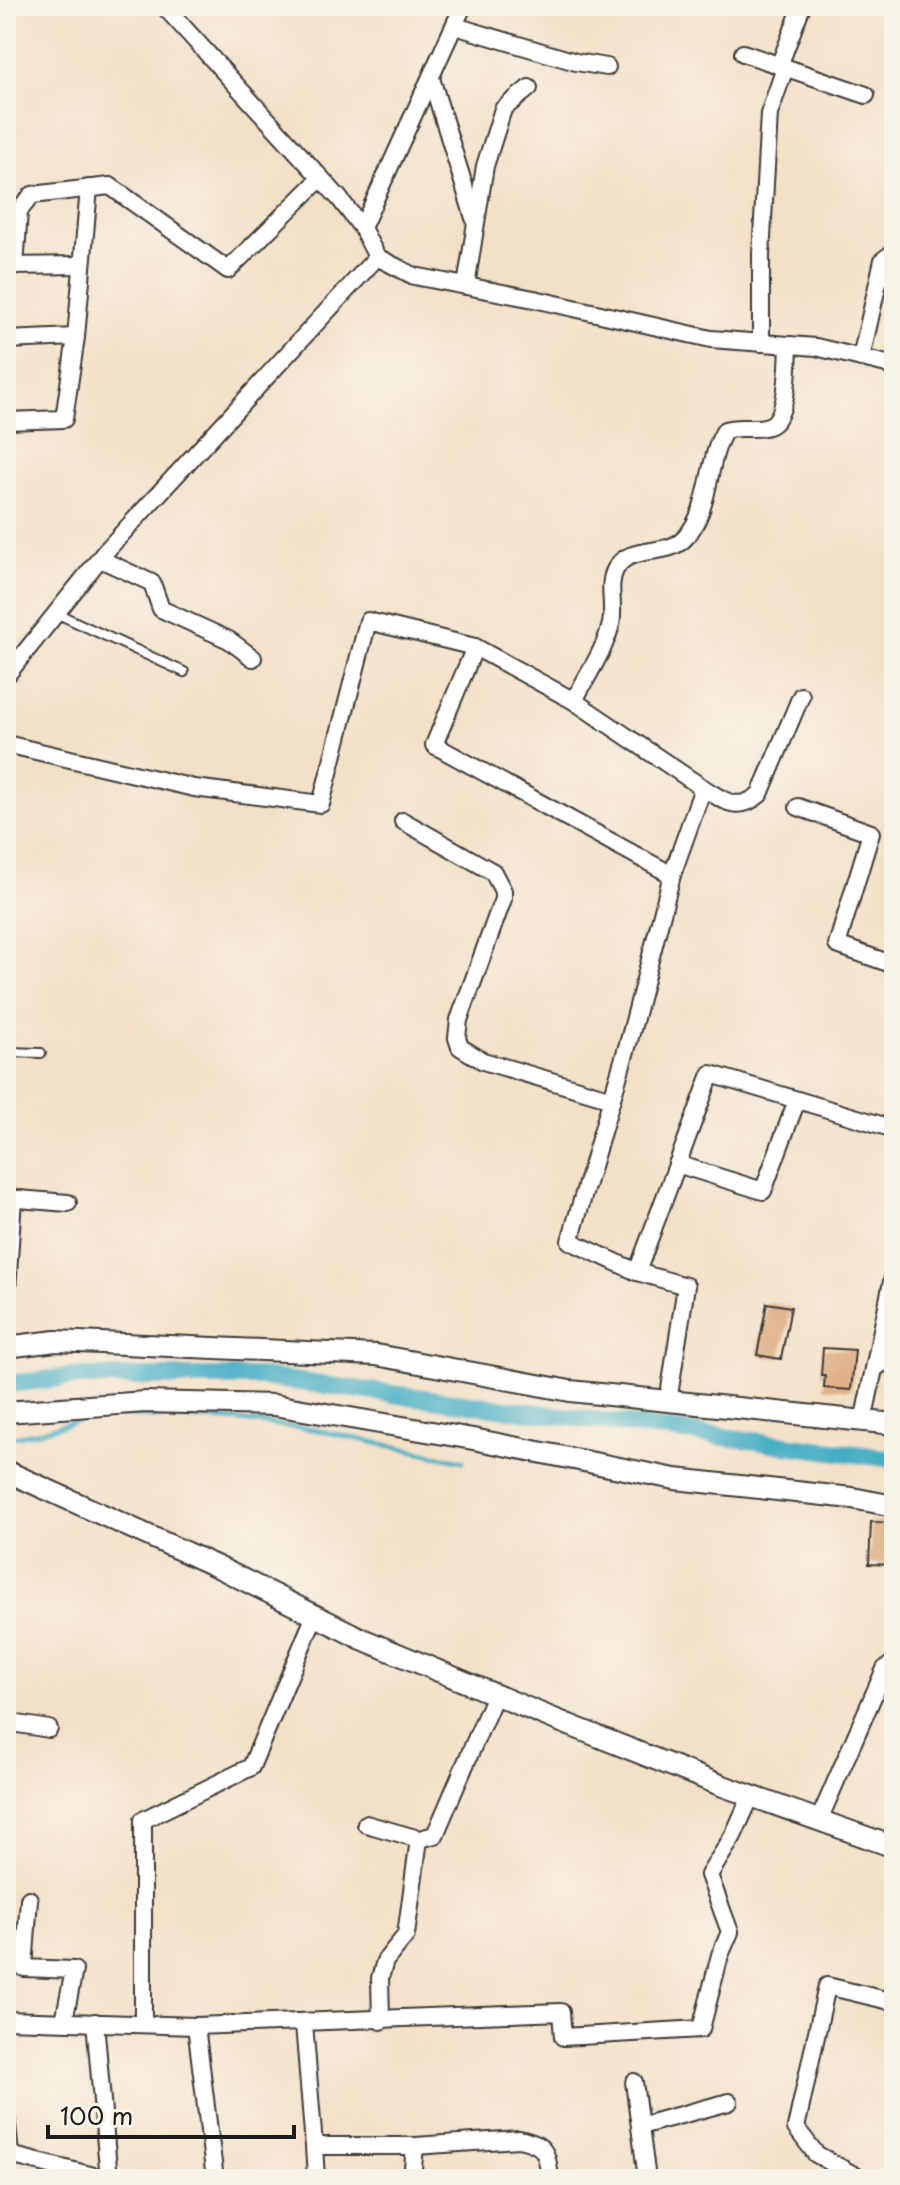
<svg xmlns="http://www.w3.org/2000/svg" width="900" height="2185" font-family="'Playpen Sans',sans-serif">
<rect width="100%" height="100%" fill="#f7f3e8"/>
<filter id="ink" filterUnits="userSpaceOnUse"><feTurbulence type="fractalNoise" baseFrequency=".0125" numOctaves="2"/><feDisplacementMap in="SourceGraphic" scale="16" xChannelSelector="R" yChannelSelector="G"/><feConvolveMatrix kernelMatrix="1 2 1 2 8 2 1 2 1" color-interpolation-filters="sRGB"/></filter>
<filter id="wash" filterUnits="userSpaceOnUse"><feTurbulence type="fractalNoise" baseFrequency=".006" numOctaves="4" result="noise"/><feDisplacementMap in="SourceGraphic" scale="32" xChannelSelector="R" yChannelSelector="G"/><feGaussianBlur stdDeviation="1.8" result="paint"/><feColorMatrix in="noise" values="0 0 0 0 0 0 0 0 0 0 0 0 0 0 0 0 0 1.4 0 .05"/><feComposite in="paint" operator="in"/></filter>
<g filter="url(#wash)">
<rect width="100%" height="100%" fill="#f4e0c7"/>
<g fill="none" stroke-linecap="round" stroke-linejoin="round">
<!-- stream -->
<path stroke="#45adc4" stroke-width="5" d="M6,1438l29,-5 55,-16 21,-2 119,5 81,9 152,32"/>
<!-- canal -->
<path stroke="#45adc4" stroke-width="18" d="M6,1384l66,-7h189l633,82"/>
</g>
<g id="blocks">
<!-- building -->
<g fill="#dfad84">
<path d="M767,1303l24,4 -10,52 -24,-4z"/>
<path d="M823,1348l32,2 -4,40 -27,-2 1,-13h-4z"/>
<path d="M871,1522l23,1v42l-25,-1z"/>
</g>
</g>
</g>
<g filter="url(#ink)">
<use href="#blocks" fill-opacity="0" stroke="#3c3936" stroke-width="2"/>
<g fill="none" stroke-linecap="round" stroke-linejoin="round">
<defs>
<g id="service">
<path d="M56,613l128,59"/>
<path d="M6,1021l4,1"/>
<path d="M6,1052l35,1"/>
</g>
<g id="minor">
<path d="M164,6l175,192 23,30"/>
<path d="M455,26l121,36 31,5"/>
<path d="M743,53l123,42"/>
<path d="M779,66l23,-60"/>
<path d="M431,78l43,140"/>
<path d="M377,257l37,19 120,23 177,40 105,8 71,17 7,6"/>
<path d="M8,266l74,-1"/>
<path d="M15,266l4,-55 13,-16 78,-9 118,84 93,-92"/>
<path d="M466,286l19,-120 18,-57 26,-21"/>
<path d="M6,340l70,-3"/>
<path d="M761,343v-88l8,-141 16,-46"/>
<path d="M861,358l22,-98 11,-8"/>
<path d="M6,421l58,-2 12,-82 13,-149"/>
<path d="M100,559l52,24 9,26 68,31 24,18"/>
<path d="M475,647l-41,98 238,130 -42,162 -60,204 67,31"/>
<path d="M6,676l99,-124 272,-295 -15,-29 101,-222"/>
<path d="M6,744l188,44 127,16 47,-183 107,26 99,54"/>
<path d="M703,788c22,13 35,25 57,6l41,-98"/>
<path d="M798,807l73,26 -34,112 57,20"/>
<path d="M403,821l90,51 10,19v8l-44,121 -2,18 3,9 23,14 129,38"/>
<path d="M672,875l31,-87 -129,-87c12,-24 31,-51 37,-77 4,-18 -4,-38 4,-54 13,-27 52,-12 70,-32 27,-30 21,-77 40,-108 14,-5 30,1 43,-4 21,-6 20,-63 21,-81"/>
<path d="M677,1164l86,27 34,-91"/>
<path d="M6,1198l62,5"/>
<path d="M6,1305l7,-107"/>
<path d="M874,1369l20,-14"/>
<path d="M668,1402l18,-116 -49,-14 74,-198 183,55"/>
<path d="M863,1422l31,-150"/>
<path d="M6,1722l43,7"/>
<path d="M819,1820l66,-151 9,-6"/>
<path d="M366,1824l53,15 16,-4 60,-140"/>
<path d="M29,1899l-5,69 50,2 -10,51"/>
<path d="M6,2020l190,6 365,-14 2,25 138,-8 19,-74 10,-23 -21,-57 24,-39 18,-40"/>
<path d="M381,2021l-1,-43 5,-17 21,-26 13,-96"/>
<path d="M95,2022l14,157"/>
<path d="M143,2024v-204l108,-53 64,-152"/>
<path d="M304,2024l10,122h101l-3,33"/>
<path d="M196,2026l19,153"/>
<path d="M634,2082l13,97"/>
<path d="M6,2115l4,40"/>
<path d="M640,2126l89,-24"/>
<path d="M314,2146l2,33"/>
<path d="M415,2146l104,-7c27,6 28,13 31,40"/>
<path d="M6,2154l100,25"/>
<path d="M861,2179l-45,-25 -20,-26 31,-142 67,16"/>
</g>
<g id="tertiary">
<path d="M6,1347l50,-6 320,14 194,36 324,33"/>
<path d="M6,1412l139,-10 129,3 199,34 202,40 177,19 42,8"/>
<path d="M6,1471l214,97 142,71 187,78 174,69 171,61"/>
</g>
</defs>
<!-- service casing -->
<use href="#service" stroke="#3c3936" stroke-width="12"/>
<!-- minor casing -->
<use href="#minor" stroke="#3c3936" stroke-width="20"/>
<!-- tertiary casing -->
<use href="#tertiary" stroke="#3c3936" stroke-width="24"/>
<!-- service -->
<use href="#service" stroke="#fff" stroke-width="8"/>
<!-- minor -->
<use href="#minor" stroke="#fff" stroke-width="16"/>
<!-- tertiary -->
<use href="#tertiary" stroke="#fff" stroke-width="20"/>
</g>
</g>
<!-- margin -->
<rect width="900" height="2185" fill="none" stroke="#f7f3e8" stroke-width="32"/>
<!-- scale -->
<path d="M48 2125v12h246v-12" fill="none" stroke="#1c1c1c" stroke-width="4"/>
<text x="60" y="2125" font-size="24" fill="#1c1c1c" stroke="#f7f3e8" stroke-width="6" paint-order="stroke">100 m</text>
</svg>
